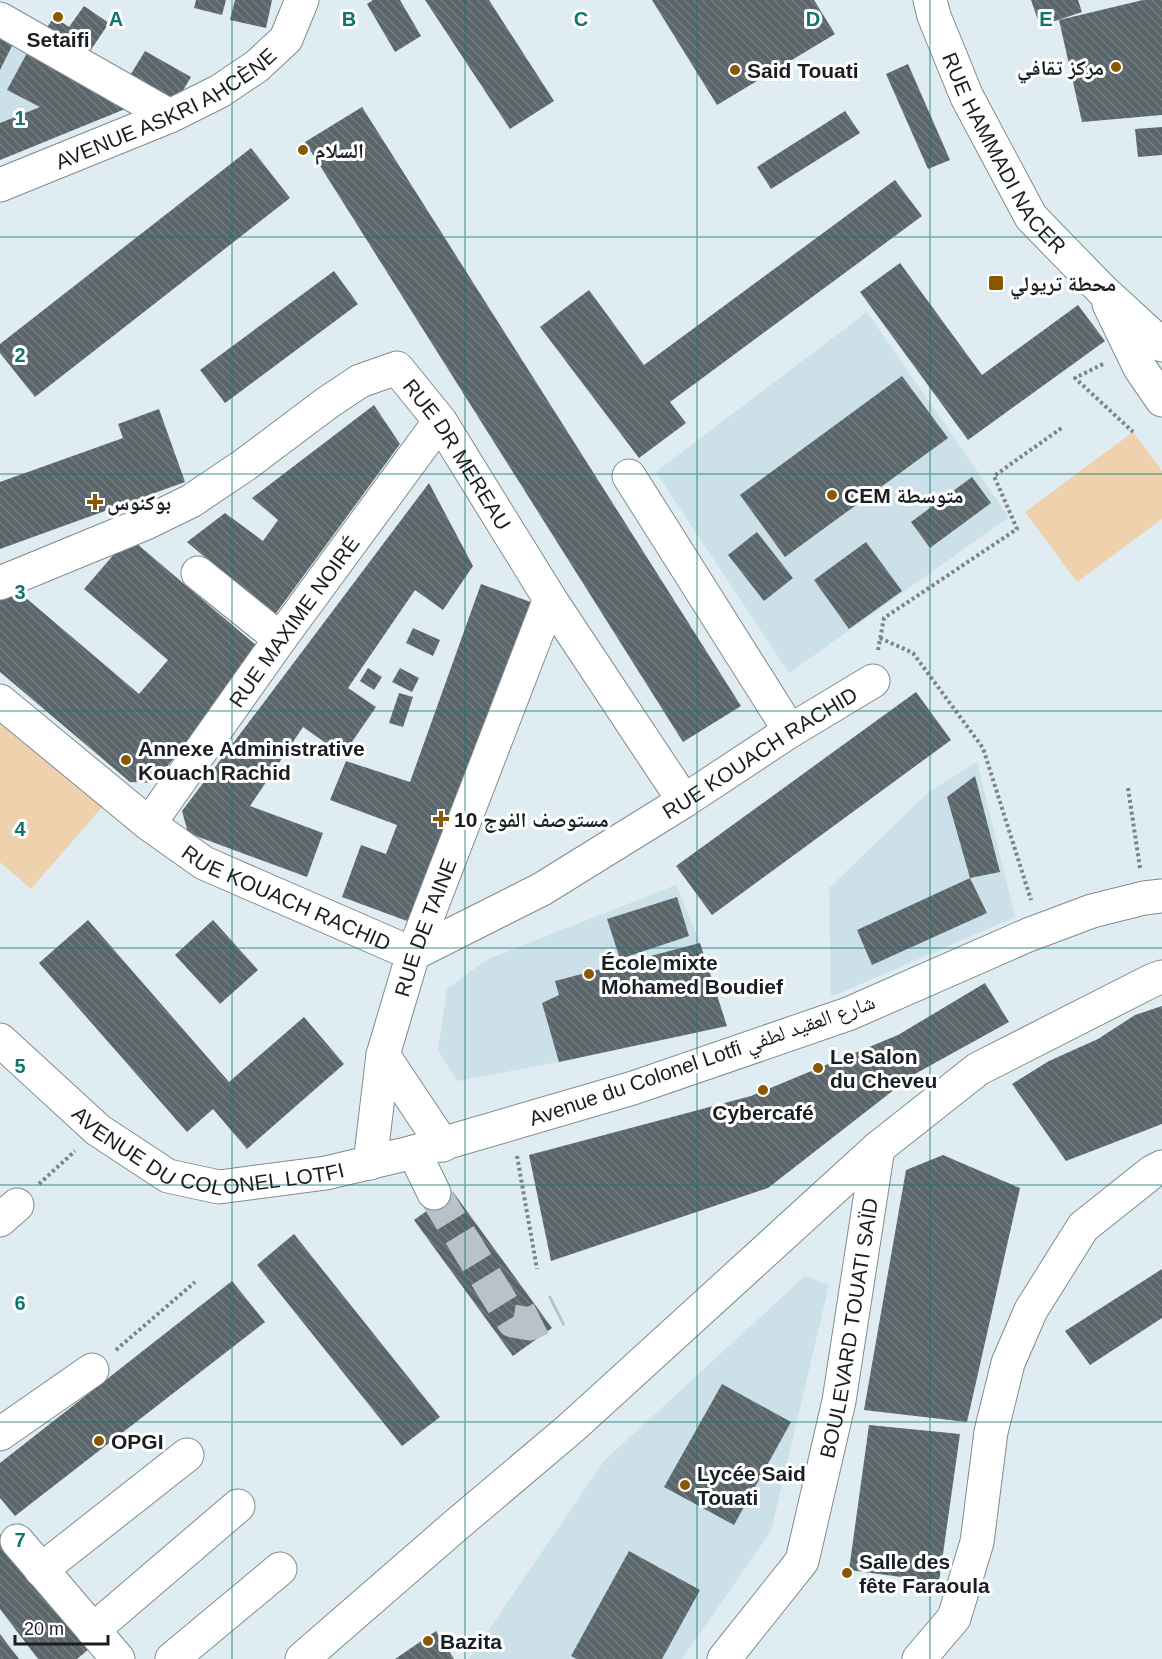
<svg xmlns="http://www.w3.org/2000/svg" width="1162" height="1659" font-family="Arial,'Noto Naskh Arabic',sans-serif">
<defs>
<pattern id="building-back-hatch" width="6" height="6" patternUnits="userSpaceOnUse" patternTransform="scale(1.5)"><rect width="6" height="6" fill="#5b666b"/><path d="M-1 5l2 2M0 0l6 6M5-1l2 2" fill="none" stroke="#737c7f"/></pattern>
</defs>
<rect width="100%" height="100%" fill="#dfecf2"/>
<!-- built -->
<g fill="#cbe0e9">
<path d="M0,36l130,71 -130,53z"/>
<path d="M867,312l142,205 -220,156 -133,-201z"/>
<path d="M977,762l38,155 -184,80 -2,-109 100,-96z"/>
<path d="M676,885l24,58 27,83 -168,36 -102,19 -19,-31 9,-61 39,-29z"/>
<path d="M805,1276l24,9 -58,246 -89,128h-213l135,-198z"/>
</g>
<!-- garden -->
<g fill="#efd1ad">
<path d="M1133,432l29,39v48l-85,63 -52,-70z"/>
<path d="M0,719l102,88 -71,82 -31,-27z"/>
</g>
<!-- building -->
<g fill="url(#building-back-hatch)">
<path d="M196,0h30l-4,15 -28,-7z"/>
<path d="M235,0h37l-6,28 -36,-8z"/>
<path d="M373,0h27l21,36 -26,16 -28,-48z"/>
<path d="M425,0h64l65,101 -44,28z"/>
<path d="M652,0h162l21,34 -118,71z"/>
<path d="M1031,0h47l4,12 -42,14z"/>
<path d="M1143,0h19v115l-80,7 -23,-102z"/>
<path d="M84,6l25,17 -25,37 -40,-28 10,-15 15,10z"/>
<path d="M0,34l14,8 -14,28z"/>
<path d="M145,51l46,26 -19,32 -46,-27z"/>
<path d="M27,53l103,54 -130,53v-37l40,-16 -33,-17z"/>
<path d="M908,64l42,96 -22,9 -42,-95z"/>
<path d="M362,107l379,599 -58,36 -378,-600z"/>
<path d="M845,111l15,22 -89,56 -14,-22z"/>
<path d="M1162,127v28l-24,2 -3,-28z"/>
<path d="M251,148l39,50 -255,199 -35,-44v-9z"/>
<path d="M895,180l27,36 -252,186 16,21 -47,35 -99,-131 49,-37 55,75z"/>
<path d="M900,263l82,112 96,-70 27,36 -137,99 -108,-148z"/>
<path d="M334,271l24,33 -133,99 -25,-33z"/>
<path d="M902,376l46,62 -163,119 -45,-62z"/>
<path d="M374,405l26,39 -126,172 -87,-74 38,-29 38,28 15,-21 -26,-22z"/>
<path d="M159,409l26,73 -185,67v-67l123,-44 -5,-14z"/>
<path d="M972,477l19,26 -61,45 -19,-26z"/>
<path d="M429,483l44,83 -30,44 -28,-20 -67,98 28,19 -33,48 -40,-28 -53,79 73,27 -16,44 -119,-44 -6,-22z"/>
<path d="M757,532l36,46 -29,23 -36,-46z"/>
<path d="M129,537l135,115 -111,131 -23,-1 -130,-110v-83l6,-8 133,113 29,-34 -84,-71z"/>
<path d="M866,542l36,49 -53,38 -35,-49z"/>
<path d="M481,584l55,20 -118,321 -76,-28 19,-52 25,9 11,-29 -67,-25 16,-39 64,21z"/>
<path d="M413,628l27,12 -7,16 -27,-13z"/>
<path d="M368,668l14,9 -8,13 -14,-9z"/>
<path d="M400,668l19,10 -7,14 -20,-10z"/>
<path d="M916,692l35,48 -239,175 -36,-49z"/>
<path d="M399,693l14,4 -10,30 -14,-4z"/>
<path d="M975,776l25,96 -30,6 17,35 -115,52 -15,-35 113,-52 -23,-81z"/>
<path d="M677,897l12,39 -69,23 -13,-40z"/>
<path d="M88,920l141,162 75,-65 40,47 -97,85 -34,-40 -26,23 -148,-169z"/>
<path d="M213,920l45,50 -38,34 -45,-49z"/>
<path d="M700,943l27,83 -168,36 -17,-59 17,-8 -4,-14z"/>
<path d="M985,983l24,39 -96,53 -145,113 -217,73 -22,-106 222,-59 147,-61z"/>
<path d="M1162,1006v118l-96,37 -54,-77 37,-23 49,-22 37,-24z"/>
<path d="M943,1155l77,33 -53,234 -103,-12 42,-240z"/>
<path d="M453,1192l99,136 -39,28 -99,-136z"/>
<path d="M294,1234l146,183 -38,29 -145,-181z"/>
<path d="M1162,1269v49l-72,47 -25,-34z"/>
<path d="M232,1281l33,41 -250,194 -15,-18v-35z"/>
<path d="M722,1384l69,38 -57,103 -70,-38z"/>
<path d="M869,1425l91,9 -21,148 -90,-12z"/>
<path d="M0,1534l89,115 -12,10h-39l-38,-50z"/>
<path d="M629,1551l71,39 -38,69h-85l-6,-3z"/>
<path d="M436,1631l18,28h-59z"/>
<path d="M0,1634l19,25h-19z"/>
</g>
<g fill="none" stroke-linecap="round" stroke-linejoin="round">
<!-- minor-tunnel -->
<path stroke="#b8c3c8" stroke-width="33" stroke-dasharray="33 16" stroke-linecap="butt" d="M434,1193l79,128 17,3 28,-14"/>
<defs>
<g id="minor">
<path id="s1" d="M930,0l4,16 33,81 64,120 72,74 59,54"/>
<path d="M0,19l170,97"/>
<path id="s2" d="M0,185l170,-69 50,-25 37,-25 29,-27 16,-39"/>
<path d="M1109,304l31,64 22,32"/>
<path d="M629,476l161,255"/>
<path d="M198,573l82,66"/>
<path id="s3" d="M0,583l146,-60 45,-22 52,-35 84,-63 33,-22 37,-13 43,53 110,178 134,202"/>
<path id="s4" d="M0,701l149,123 55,39 209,91 129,-65 142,-88 106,-70 83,-50"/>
<path id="s5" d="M149,824l131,-185 160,-218"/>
<path d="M383,1055l60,90"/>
<path d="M414,1152l20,41"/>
<path id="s6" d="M370,1163l13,-108 30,-101 137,-355"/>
<path d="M0,1220l17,-15"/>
<path d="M0,1434l92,-64"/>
<path d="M17,1541l101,118"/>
<path d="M41,1570l146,-115"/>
<path d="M93,1630l145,-124"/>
<path d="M172,1659l108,-90"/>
<path id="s7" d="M724,1659l78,-98 37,-160 39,-253"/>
<path d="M919,1659l35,-41 23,-76 14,-110 17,-69 23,-53 52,-83 69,-55 10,-5"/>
</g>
<g id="major">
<path id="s8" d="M0,1040l98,90 70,46 51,11 107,-14 88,-21 219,-64 215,-74 180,-79 64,-24 52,-13 18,-2"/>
<path d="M302,1659l153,-133 116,-98 307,-280 100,-79 175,-89 9,-3"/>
</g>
</defs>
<!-- minor casing -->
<use href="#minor" stroke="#808c90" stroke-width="35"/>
<!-- major casing -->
<use href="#major" stroke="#808c90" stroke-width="35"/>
<!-- path -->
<g stroke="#7b8488" stroke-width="4" stroke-dasharray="3 3" stroke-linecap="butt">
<path d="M1103,364l-28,14 58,54"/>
<path d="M880,638l33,15 70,95 48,152"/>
<path d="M878,650l6,-32 133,-89 -23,-53 69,-49"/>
<path d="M1128,788l12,80"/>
<path d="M517,1156l20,113"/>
<path d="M39,1184l36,-33"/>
<path d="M116,1350l79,-68"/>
</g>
<!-- minor -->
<use href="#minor" stroke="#fff" stroke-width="33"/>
<!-- major -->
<use href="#major" stroke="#fff" stroke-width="33"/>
</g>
<!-- grid -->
<path fill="none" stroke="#0f766e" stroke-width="1.5" stroke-opacity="0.55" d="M232,0v1659M465,0v1659M697,0v1659M930,0v1659M0,237h1162M0,474h1162M0,711h1162M0,948h1162M0,1185h1162M0,1422h1162"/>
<!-- markers -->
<g fill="#8a5801" stroke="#fff" stroke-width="2">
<circle cx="58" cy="17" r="6"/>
<circle cx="1116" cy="67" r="6"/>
<circle cx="735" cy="70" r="6"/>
<circle cx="303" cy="150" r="6"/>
<rect x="988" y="275" width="16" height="16" rx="3"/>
<circle cx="832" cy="495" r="6"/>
<path d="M92 493h6v6h6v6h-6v6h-6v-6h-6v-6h6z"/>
<circle cx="126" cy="760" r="6"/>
<path d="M438 810h6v6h6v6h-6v6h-6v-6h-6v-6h6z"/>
<circle cx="589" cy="974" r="6"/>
<circle cx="818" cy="1068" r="6"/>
<circle cx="763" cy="1090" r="6"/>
<circle cx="99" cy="1441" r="6"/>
<circle cx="685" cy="1485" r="6"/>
<circle cx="847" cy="1573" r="6"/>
<circle cx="428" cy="1641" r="6"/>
</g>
<g text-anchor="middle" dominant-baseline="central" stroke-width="6" stroke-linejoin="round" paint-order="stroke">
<!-- poi labels -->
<g font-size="21" font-weight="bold" fill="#1a1e20" stroke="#fff" text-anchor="start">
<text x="58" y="39" text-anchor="middle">Setaifi</text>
<text x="1104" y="67" text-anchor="end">مركز تقافي</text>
<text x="747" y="70">Said Touati</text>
<text x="315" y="150">السلام</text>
<text x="1010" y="283">محطة تريولي</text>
<text x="844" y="495">CEM متوسطة</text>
<text x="107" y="502">بوكنوس</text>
<text x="138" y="748">Annexe Administrative<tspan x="138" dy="24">Kouach Rachid</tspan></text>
<text x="454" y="819">مستوصف الفوج 10</text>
<text x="601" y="962">École mixte<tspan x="601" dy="24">Mohamed Boudief</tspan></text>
<text x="830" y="1056">Le Salon<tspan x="830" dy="24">du Cheveu</tspan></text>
<text x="763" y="1112" text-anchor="middle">Cybercafé</text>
<text x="111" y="1441">OPGI</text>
<text x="697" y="1473">Lycée Said<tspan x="697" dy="24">Touati</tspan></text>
<text x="859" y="1561">Salle des<tspan x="859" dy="24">fête Faraoula</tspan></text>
<text x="440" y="1641">Bazita</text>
</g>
<!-- street labels -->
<g font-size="21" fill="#1a1e20" stroke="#fff">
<text stroke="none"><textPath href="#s2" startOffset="183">AVENUE ASKRI AHCÈNE</textPath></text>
<text stroke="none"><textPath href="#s1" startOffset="171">RUE HAMMADI NACER</textPath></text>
<text stroke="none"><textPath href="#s3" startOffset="560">RUE DR MEREAU</textPath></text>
<text stroke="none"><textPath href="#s5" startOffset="249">RUE MAXIME NOIRÉ</textPath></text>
<text stroke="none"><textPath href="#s4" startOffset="890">RUE KOUACH RACHID</textPath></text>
<text stroke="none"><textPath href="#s4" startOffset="350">RUE KOUACH RACHID</textPath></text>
<text stroke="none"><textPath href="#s6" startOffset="243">RUE DE TAINE</textPath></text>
<text transform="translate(702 1060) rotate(-19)">Avenue du Colonel Lotfi شارع العقيد لطفي</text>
<text stroke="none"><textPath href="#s8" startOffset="249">AVENUE DU COLONEL LOTFI</textPath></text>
<text stroke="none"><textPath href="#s7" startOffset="363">BOULEVARD TOUATI SAÏD</textPath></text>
</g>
</g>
<g font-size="20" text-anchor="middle" font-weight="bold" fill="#0f766e" stroke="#fff" stroke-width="6" stroke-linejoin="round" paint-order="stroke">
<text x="116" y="26">A</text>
<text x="349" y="26">B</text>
<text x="581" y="26">C</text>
<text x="813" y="26">D</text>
<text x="1046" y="26">E</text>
<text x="20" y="125">1</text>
<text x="20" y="362">2</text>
<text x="20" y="599">3</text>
<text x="20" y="836">4</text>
<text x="20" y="1073">5</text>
<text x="20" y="1310">6</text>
<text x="20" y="1547">7</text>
</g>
<!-- scale -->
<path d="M15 1635v9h93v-9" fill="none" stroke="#1a1e20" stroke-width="3"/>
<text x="24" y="1635" font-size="18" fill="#1a1e20" stroke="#ffffff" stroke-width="4.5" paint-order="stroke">20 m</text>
</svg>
